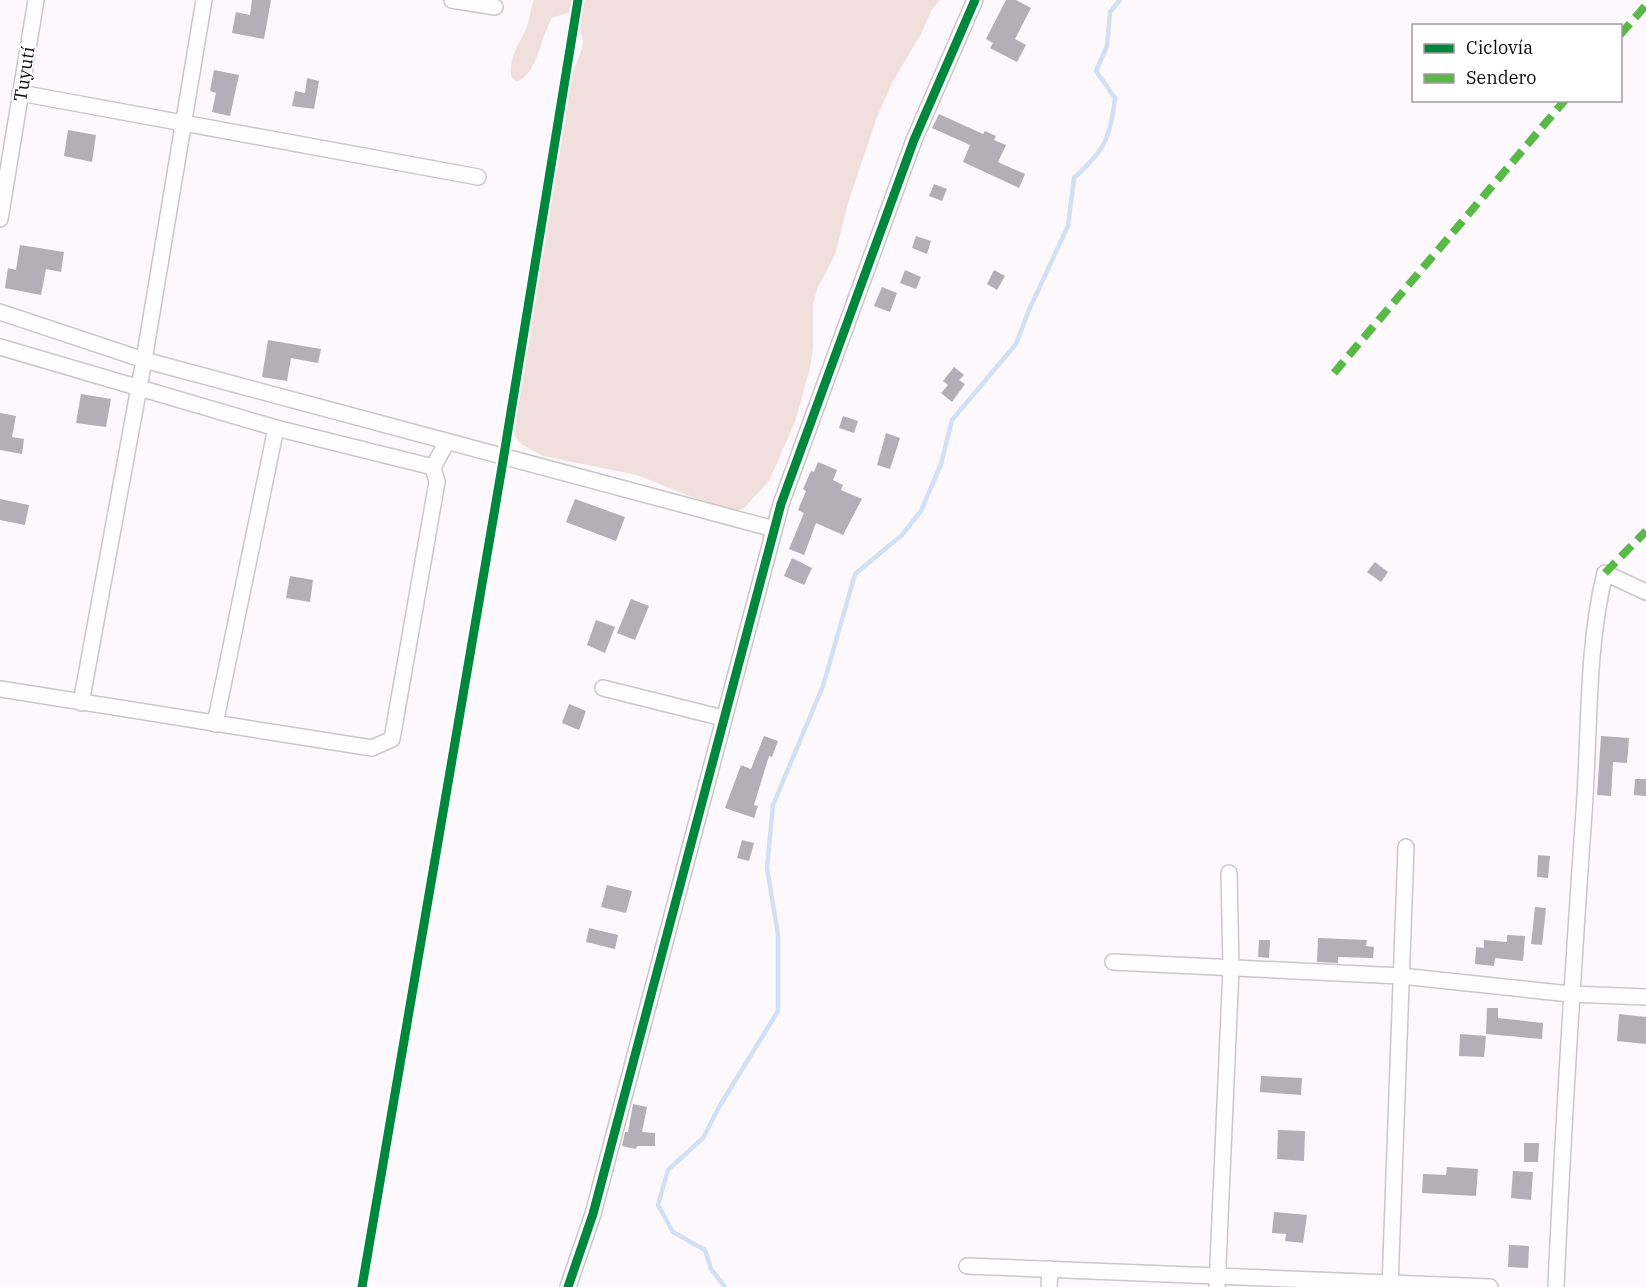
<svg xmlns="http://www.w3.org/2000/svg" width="1646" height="1287" font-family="'IBM Plex Serif',serif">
<rect width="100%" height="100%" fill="#fcf8fc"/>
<!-- green -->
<path fill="#f0dfdd" d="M534,0h406l-9,11 -9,21 -30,51 -15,34 -29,86 -13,52 -17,32 -5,17v45l-3,19 -15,54 -26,59 -25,27 -8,3 -16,-3 -83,-33 -94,-19 -22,-12 -9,-12v-17l11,-39 3,-69 8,-63 14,-48 3,-39 14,-45 5,-33 12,-30 1,-9 -8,-24 -8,-3 -15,5c-12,20 -14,56 -36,64l-5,-6c-1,-23 8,-30 16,-49 3,-9 3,-18 7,-27z"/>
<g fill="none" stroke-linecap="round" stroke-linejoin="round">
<!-- stream -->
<path stroke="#d2e0f5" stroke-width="4.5" d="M725,1287l-14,-18 -6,-19 -32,-18 -15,-27 10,-35 35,-32 16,-31 59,-96v-76l-11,-67 6,-63 50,-119 32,-112 47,-39 19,-24 20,-47 11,-44 64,-76 13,-34 39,-84 6,-48c31,-28 36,-39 41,-80l-19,-27 11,-25 3,-34 10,-12"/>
</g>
<!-- building -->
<g fill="#b2afb7">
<path d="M252,0h19l-7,39 -32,-6 4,-21 14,3z"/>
<path d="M1006,0h10l15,8 -16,31 11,6 -9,17 -27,-14 3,-5 -7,-4z"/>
<path d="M214,70l25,5 -9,41 -18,-4 4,-19 -6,-2z"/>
<path d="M307,78l12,3 -5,28 -22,-3 3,-15 10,2z"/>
<path d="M939,114l44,20 2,-3 11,5 -2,4 12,5 -8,17 27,12 -6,14 -56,-26 7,-17 -38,-17z"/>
<path d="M68,130l28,5 -4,27 -28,-6z"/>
<path d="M934,184l13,5 -5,12 -13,-5z"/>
<path d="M916,236l15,5 -4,13 -15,-6z"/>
<path d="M20,245l44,7 -3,20 -15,-3 -5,26 -36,-7 3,-20 8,2z"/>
<path d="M905,270l16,7 -5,12 -16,-6z"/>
<path d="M994,270l11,6 -8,14 -10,-6z"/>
<path d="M882,287l15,6 -7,19 -16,-6z"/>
<path d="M268,340l53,9 -3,14 -27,-5 -4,23 -25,-4z"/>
<path d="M954,367l10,8 -5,5 6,4 -13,18 -11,-9 7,-8 -5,-4z"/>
<path d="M81,394l30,5 -5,28 -30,-4z"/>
<path d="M0,413l16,3 -4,21 12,2 -2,15 -22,-4z"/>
<path d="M843,416l15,5 -4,12 -15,-5z"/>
<path d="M886,433l14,5 -10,31 -13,-4z"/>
<path d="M818,462l19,8 -4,10 10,5 -2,5 21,9 -19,36 -27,-12 -12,32 -15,-6 15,-36 -6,-3 8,-19 -3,-2 8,-18 3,1z"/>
<path d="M0,499l29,6 -4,20 -25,-5z"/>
<path d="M575,499l50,18 -9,24 -50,-19z"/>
<path d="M792,558l20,10 -8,17 -20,-9z"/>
<path d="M1375,562l13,10 -7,10 -14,-10z"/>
<path d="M290,576l23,4 -3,22 -24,-4z"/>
<path d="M631,599l18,7 -14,34 -18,-7z"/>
<path d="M596,620l19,7 -10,26 -18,-8z"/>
<path d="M569,704l17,7 -7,19 -17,-7z"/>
<path d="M764,736l14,5 -6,16 -3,-1 -15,49 4,1 -4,12 -29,-10 16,-43 10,4z"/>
<path d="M1601,736l28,2 -2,25 -14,-1 -2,34 -14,-1z"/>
<path d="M1635,779h11v17l-12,-1z"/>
<path d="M742,840l12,3 -5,18 -12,-3z"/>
<path d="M1538,855l12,1 -2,22 -11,-1z"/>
<path d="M607,885l25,6 -6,22 -25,-6z"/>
<path d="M1535,907l11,1 -4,37 -11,-1z"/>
<path d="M589,928l29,7 -3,14 -29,-7z"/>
<path d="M1507,935l18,1 -2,25 -28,-3 -1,8 -19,-2 1,-17 8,1v-8l23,2z"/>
<path d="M1318,938l49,2 -1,6 8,1 -1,11 -35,-1v6l-21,-1z"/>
<path d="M1259,940h11l-1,18 -11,-1z"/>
<path d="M1487,1008h11v10l45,5 -1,16 -56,-5z"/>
<path d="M1619,1014l27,3v27l-29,-3z"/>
<path d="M1460,1034l26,2 -2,21 -25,-1z"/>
<path d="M1261,1076l41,2 -1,17 -41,-3z"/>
<path d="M633,1104l14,3 -5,25 13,1v13h-18l-1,3 -14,-3 3,-14h3z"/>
<path d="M1278,1130l27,1 -1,30 -27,-2z"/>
<path d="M1524,1143h15l-1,19h-14z"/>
<path d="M1447,1167l31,2 -2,27 -54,-3 1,-19 23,1z"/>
<path d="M1513,1171l20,1 -2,28 -20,-2z"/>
<path d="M1274,1212l33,3 -4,28 -18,-2 1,-7 -14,-1z"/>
<path d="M1509,1245l20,1 -1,22 -20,-1z"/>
</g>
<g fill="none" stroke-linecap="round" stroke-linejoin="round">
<defs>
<g id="street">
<path d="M452,0l43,7"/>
<path d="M20,93l458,84"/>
<path d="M0,219l36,-219"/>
<path d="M0,312l144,48 630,169"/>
<path d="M0,347l276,81 157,39"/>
<path d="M603,688l120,30"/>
<path d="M0,689l372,59 20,-9 45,-257 -4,-15 14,-25"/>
<path d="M81,703l63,-343 60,-360"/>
<path d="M215,724l61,-296"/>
<path d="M1113,962l288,14 169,18 76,3"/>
<path d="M967,1266l523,21"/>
<path d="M568,1287l25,-73 188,-710 133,-364 61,-140"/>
<path d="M1049,1287l1,-18"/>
<path d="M1217,1287l14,-319 -2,-95"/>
<path d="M1390,1287l16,-440"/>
<path d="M1556,1287c7,-159 17,-317 28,-475 6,-80 2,-162 21,-239l41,19"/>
</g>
</defs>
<!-- street casing -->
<use href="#street" stroke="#cac7ca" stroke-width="18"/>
<!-- street -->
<use href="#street" stroke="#fffeff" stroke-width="15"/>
<!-- quiet -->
<g stroke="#58b947" stroke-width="8" stroke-dasharray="15 8" stroke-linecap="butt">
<path d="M1620,35l26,-30"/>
<path d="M1334,373l231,-273"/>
<path d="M1605,573l41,-42"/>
</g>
<defs>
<g id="cycleway">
<path d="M362,1287l140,-820 76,-467"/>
<path d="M568,1287l25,-73 188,-710 133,-364 61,-140"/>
</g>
</defs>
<!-- cycleway casing -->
<use href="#cycleway" stroke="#fff" stroke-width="13"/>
<!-- cycleway -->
<use href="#cycleway" stroke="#00873e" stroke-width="9"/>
</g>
<g text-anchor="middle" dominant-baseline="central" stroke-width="4.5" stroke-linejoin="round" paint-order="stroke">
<!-- street labels -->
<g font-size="18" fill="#0e0b0e" stroke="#fff">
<text transform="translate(24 74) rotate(-81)">Tuyutí</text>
</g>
</g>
<!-- legend -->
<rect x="1412" y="24" width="210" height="78" fill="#ffffff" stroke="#9f9d9f" stroke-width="1.5"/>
<rect x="1424" y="44" width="30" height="9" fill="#00873e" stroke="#9f9d9f" stroke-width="1.5"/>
<text x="1466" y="54" font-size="18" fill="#0e0b0e">Ciclovía</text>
<rect x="1424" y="74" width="30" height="9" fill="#58b947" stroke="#9f9d9f" stroke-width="1.5"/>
<text x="1466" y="84" font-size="18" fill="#0e0b0e">Sendero</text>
</svg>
